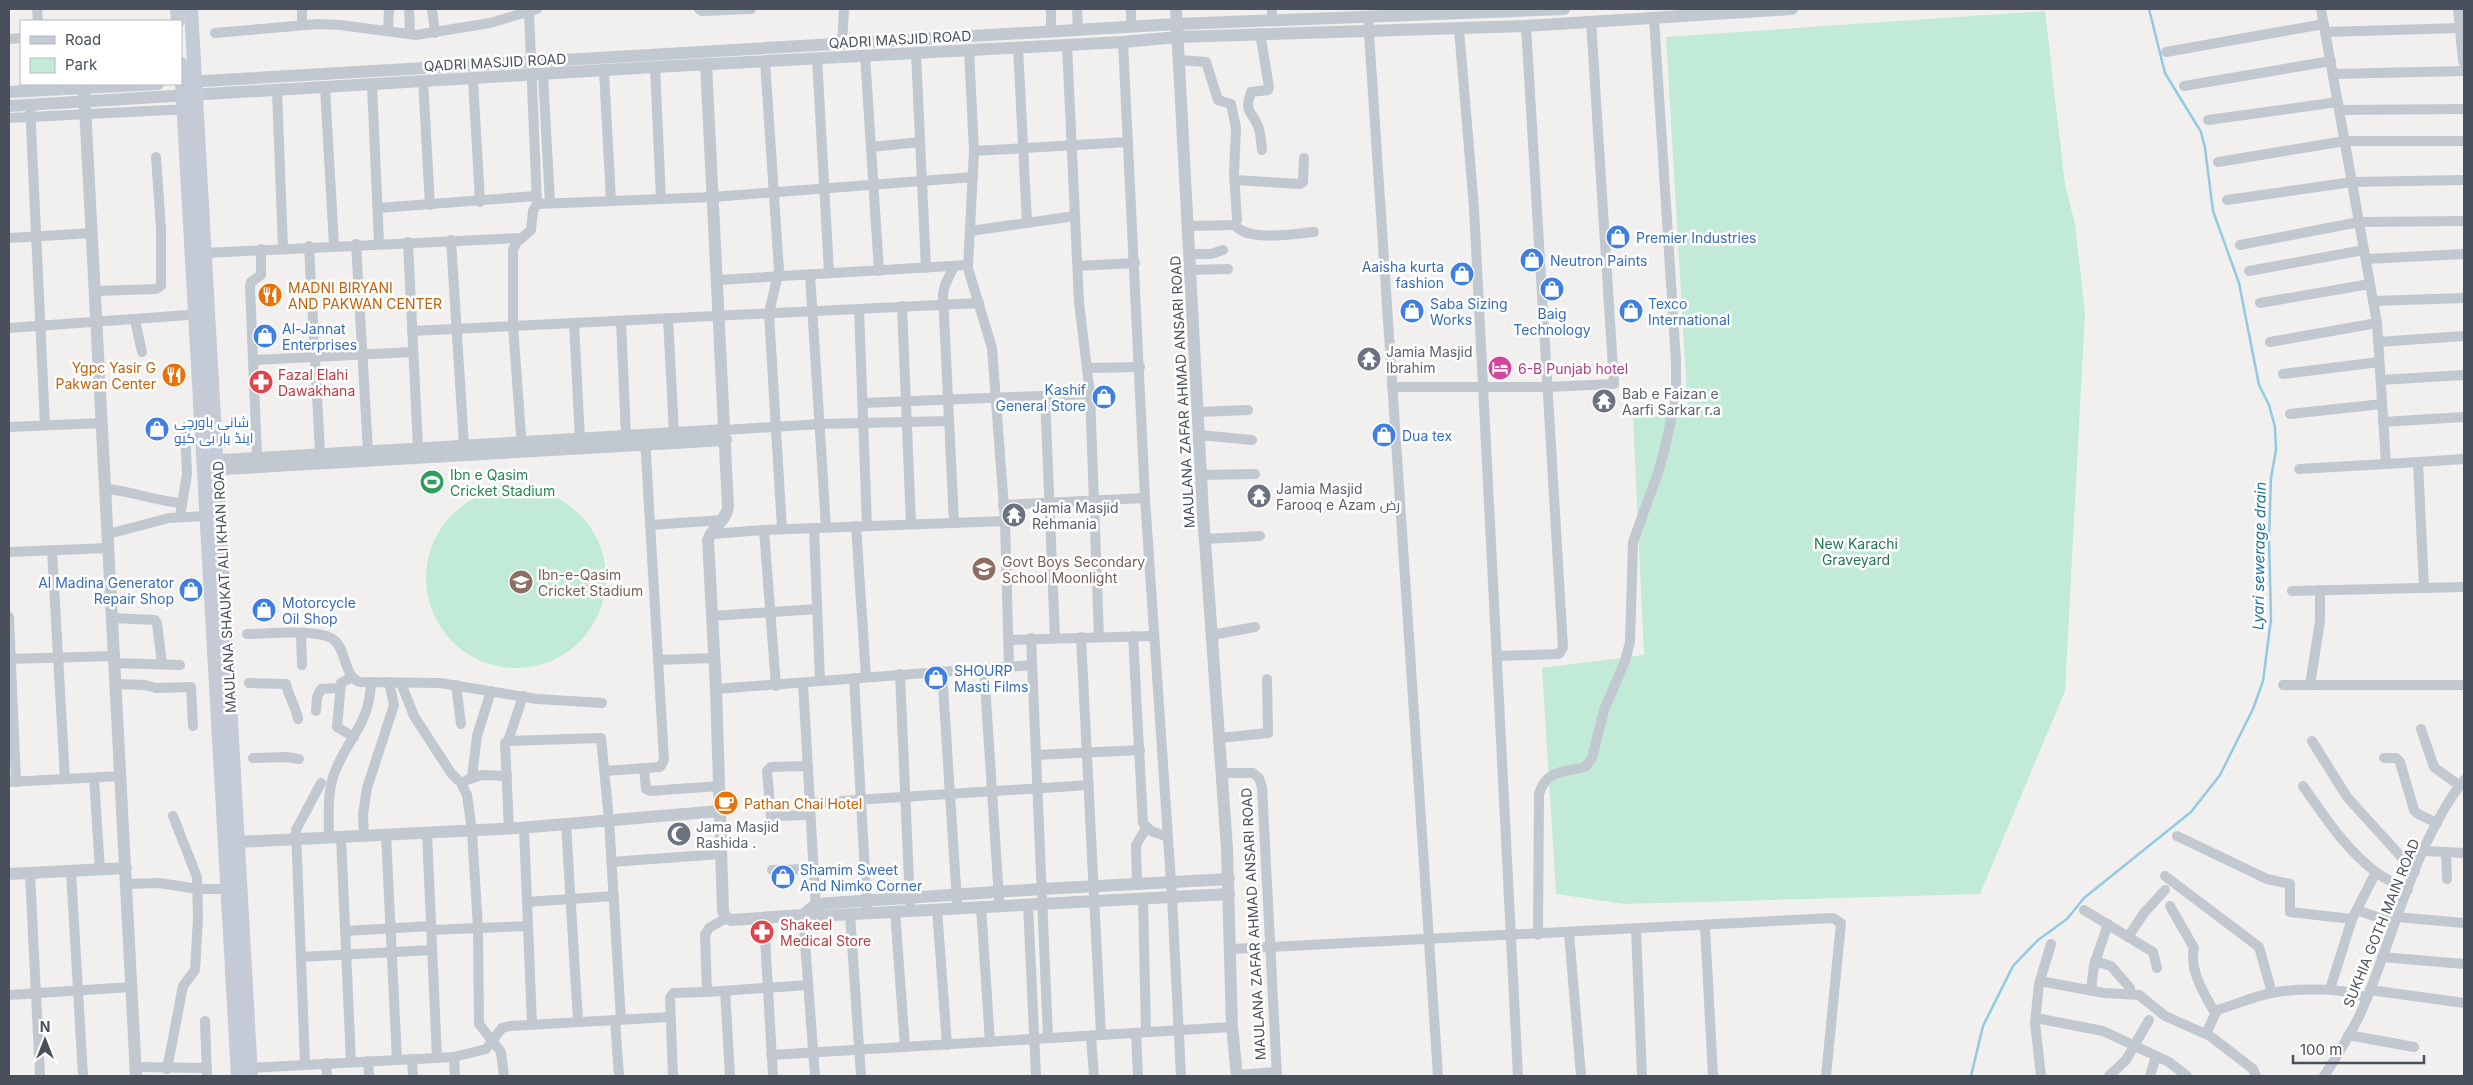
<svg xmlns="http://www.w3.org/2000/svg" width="2473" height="1085" font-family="Inter,Cairo,sans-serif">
<rect width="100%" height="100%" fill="#f1f0ef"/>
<!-- green -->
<g fill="#c2ebd7">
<path d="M2045,11l20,174 10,39 10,89 -20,378 -85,203 -355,10 -69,-10 -14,-226 102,-13 -11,-237 55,-5 -22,-376z"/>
<circle cx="516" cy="578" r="90"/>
</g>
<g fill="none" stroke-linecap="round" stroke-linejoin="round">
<!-- stream -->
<path stroke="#93c9e3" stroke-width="2.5" d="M1971,1076l12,-50 30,-60 25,-26 29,-21 17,-21 107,-86 29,-37 33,-66 10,-28 8,-62 -2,-81 2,-60 5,-28 -1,-23 -6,-22 -10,-20 -20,-102 -26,-72 -8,-63 -4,-16 -36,-59 -16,-64"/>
<!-- minor -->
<g stroke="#c1c8d0" stroke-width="10">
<path d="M37,9l1,12"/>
<path d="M302,9v16"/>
<path d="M409,9l1,25"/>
<path d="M432,9l3,24"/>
<path d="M699,9l3,2 49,-2"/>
<path d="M1077,9l1,21"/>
<path d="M1131,9v18"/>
<path d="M1272,9v12"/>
<path d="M2321,9l56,314 9,141 78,-5"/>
<path d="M529,12l8,192"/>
<path d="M1368,18l70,1058"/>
<path d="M1459,29l15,179 44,868"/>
<path d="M388,31l1,-22"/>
<path d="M1051,32v-23"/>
<path d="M2325,32l136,-4"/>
<path d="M215,33l103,-9 22,1 76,10 74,-12 47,-14"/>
<path d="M1260,33l9,54 -1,3 -17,2c-7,22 0,17 7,34 3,7 3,17 4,24"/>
<path d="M9,39l12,-1"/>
<path d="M1123,42l22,456 27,399 9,179"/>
<path d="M842,43l2,-34"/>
<path d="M1067,45l12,257 11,92 9,243"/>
<path d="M1018,47l9,176"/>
<path d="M2166,52l158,-28"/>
<path d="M916,53l10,215"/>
<path d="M865,55l14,216"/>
<path d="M817,58l12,215"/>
<path d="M1179,60l27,2 12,38 13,4 5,24 -2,46 3,46 -2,5 -47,1"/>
<path d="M765,61l14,209 -10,43 13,216"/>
<path d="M655,67l6,132"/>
<path d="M604,71l7,130"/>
<path d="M543,74l7,129"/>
<path d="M2333,74l131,-3"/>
<path d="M473,79l7,123"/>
<path d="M423,81l7,124"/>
<path d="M372,85l7,158"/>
<path d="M2184,86l147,-25"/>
<path d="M325,88l9,157"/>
<path d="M277,91l6,157"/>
<path d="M30,104l15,321"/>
<path d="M2339,110l125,-1"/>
<path d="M9,118l180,-9"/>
<path d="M2208,120l130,-18"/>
<path d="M871,147l49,-5"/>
<path d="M974,151l154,-9"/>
<path d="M2218,162l127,-21h119"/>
<path d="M1235,180l65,4 3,-2 1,-24"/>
<path d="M2227,200l125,-18 112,-2"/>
<path d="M378,208l158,-12"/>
<path d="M1235,225c12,17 60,9 79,7"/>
<path d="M970,231l105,-15"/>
<path d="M9,238l83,-5"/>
<path d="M451,240l13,206"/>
<path d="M408,242l10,206"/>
<path d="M356,244l12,207"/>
<path d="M2240,245l119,-23 105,-1"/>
<path d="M309,246l11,207"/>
<path d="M204,253l317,-15"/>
<path d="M1189,254h22l12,-4"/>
<path d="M2366,259l98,-5"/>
<path d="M954,266l-9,19 -2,9 11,229"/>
<path d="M1078,266l57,-3"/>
<path d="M968,267l6,-116 -5,-101"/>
<path d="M1190,270l38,-1"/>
<path d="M2249,271l115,-21"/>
<path d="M810,274l16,253"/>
<path d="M718,280l249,-15 25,83 13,173 4,145"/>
<path d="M95,291l61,-2 5,-3v-57l-5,-72"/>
<path d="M2373,301l91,-3"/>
<path d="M2260,303l110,-19"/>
<path d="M902,306l9,218"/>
<path d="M859,309l8,217"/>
<path d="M668,318l6,115"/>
<path d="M135,320l7,32"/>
<path d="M621,321l5,115"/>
<path d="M574,323l6,116"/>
<path d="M9,328l193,-14"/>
<path d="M412,331l567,-28"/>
<path d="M2270,342l107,-19"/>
<path d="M2378,342l86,-6"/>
<path d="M253,360l160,-8"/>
<path d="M1088,368l52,-1"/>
<path d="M2283,374l96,-12"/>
<path d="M2381,380l83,-5"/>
<path d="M1392,387h156l66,-3 -23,-363"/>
<path d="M1045,396l10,242"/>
<path d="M863,403l227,-9"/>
<path d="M1198,412l50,-2"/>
<path d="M2290,414l92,-10"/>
<path d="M2383,422l81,-5"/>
<path d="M9,427l93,-4"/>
<path d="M725,430l95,-6 129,-3"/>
<path d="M1199,435l53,5"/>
<path d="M522,449l-9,-123v-76l3,-7 15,-13 2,-19 4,-7 176,-7 260,-20"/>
<path d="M257,456l-7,-169 1,-5 10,-7v-26"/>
<path d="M2418,462l6,126"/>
<path d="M2299,469l87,-5"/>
<path d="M1201,475l54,-1"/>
<path d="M106,489c26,2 49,12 75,14"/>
<path d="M1003,505l142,-7"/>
<path d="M180,517l7,-43 -2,-47"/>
<path d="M650,525l73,-5"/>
<path d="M856,526l10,151"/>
<path d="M814,528l6,153"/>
<path d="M764,530l12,156"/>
<path d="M108,534l61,-16 37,-2"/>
<path d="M711,534l53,-4 241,-9"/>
<path d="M1205,539l55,-3"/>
<path d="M52,550l13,229"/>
<path d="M9,552l100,-4"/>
<path d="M2292,591l172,-4"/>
<path d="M712,616l105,-7"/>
<path d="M9,617l7,165"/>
<path d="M113,618l42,2 2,3 5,41"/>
<path d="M247,634c19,0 73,-6 87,6 13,10 9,36 26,42l80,1 97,16 65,4"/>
<path d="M301,634l1,31"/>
<path d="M1212,635l43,-8"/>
<path d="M1133,636l10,187 8,8 17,6"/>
<path d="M1081,637l20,398"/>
<path d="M1031,638l17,400"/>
<path d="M1008,640l145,-4"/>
<path d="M1497,656l62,-2 4,-7 -37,-621"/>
<path d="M9,659l106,-3"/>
<path d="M658,660l56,-2"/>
<path d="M115,663l65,2"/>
<path d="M984,668l15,231"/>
<path d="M942,671l15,231"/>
<path d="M900,674l10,230"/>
<path d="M352,677l-11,6 -4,44 17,10"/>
<path d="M854,678l13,229"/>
<path d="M249,683l37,1c3,14 9,20 12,35"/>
<path d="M401,683l13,33 37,57 10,10 6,12 5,36 6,97 1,96 22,28 3,24"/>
<path d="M803,683l13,227"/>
<path d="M116,684l29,1 11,3 35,-1 2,39"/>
<path d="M456,685l5,39"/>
<path d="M2283,685h181"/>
<path d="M2310,685l10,-64v-31"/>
<path d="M716,689l316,-24"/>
<path d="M316,711l1,-14 4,-8 19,-1"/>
<path d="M2421,729l13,38 26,19"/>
<path d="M1220,738l48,-5 -1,-54"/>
<path d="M508,741l15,-45"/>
<path d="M2312,741l35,56 68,75"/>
<path d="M1036,755l104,-5"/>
<path d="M253,758l33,-1 13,2"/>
<path d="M2384,758h12l4,4 14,48 4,4 19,9"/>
<path d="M808,766l-37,1 -4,4 4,45 39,-1"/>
<path d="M644,768l2,21 4,2 69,-5"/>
<path d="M605,771l55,-4 4,-7 -19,-322"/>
<path d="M1222,773h31l6,5 3,9 15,289"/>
<path d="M472,777l5,-41 14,-45"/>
<path d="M94,778l6,92"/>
<path d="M467,780l15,-5 25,1"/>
<path d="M9,782l112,-6"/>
<path d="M2303,786c22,31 43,64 74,87 9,7 21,11 31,17"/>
<path d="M810,803l279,-18"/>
<path d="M566,824l12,197"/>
<path d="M524,828l8,196"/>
<path d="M509,829l-4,-86 3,-2 93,-3 8,82 12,200"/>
<path d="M427,833l10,225"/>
<path d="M386,835l11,225"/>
<path d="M364,836l-1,-22 4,-26 27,-83 -5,-23"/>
<path d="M2177,836l90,43 23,5v28l62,7"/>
<path d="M341,837l10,225"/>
<path d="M329,838c0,-20 -2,-41 4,-61 12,-37 37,-51 38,-95"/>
<path d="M2425,851l39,2"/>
<path d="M2446,852l1,27"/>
<path d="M611,862l110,-8"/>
<path d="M772,870l41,-1"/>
<path d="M71,871l12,205"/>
<path d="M30,873l10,203"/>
<path d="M2165,876l94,71 13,46"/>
<path d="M127,884l32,-1 39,6h35"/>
<path d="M1137,884l-1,-39 10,-17"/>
<path d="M1143,898l3,134"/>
<path d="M527,902l87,-6"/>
<path d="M1028,904l8,172"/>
<path d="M981,906l9,136"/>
<path d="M2170,906l24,42c-5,22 10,46 21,65"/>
<path d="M937,909l10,136"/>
<path d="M2084,910l69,42 4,16"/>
<path d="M2357,910l37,13"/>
<path d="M895,911l10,136"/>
<path d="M850,914l11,162"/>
<path d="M803,915l12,161"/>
<path d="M2396,917l68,6"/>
<path d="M764,919l9,157"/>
<path d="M1705,926l8,150"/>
<path d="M1636,929l6,147"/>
<path d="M431,930l97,-4"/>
<path d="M345,931l86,-5"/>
<path d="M1569,933l12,143"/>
<path d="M1538,935l1,-141c7,-24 25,-22 46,-27l7,-9 12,-48 21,-49 5,-19 3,-100 26,-72 6,-23 11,-49v-37l-22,-343"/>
<path d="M2128,937l16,-24 21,-23"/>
<path d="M1231,949l602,-31 8,5 -15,153"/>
<path d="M301,957l131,-7"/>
<path d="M2382,957l82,7"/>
<path d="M2095,961l16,5 19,22v5"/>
<path d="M2040,981l64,12 35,2 26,21 45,20 43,33 3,7"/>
<path d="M2330,989l22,-70 24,-47"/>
<path d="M2091,990l3,-25 14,-41"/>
<path d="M2370,990l94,13"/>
<path d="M725,991l5,85"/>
<path d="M707,992l101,-7"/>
<path d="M9,995l122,-8"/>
<path d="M2036,1018l67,13 66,31 18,14"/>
<path d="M615,1020l4,56"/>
<path d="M205,1021l2,55"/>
<path d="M1136,1033l2,43"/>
<path d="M2206,1034l11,-24c18,-5 37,-14 55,-17 25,-5 73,-6 95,5"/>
<path d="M2348,1035l66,12"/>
<path d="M1091,1036l3,40"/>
<path d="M771,1055l461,-28"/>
<path d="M454,1057l1,19"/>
<path d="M412,1059l1,17"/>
<path d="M368,1061l1,15"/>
<path d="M326,1063l1,13"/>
<path d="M305,1064l-9,-234 25,-47"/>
<path d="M136,1067l71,1"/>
<path d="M251,1068l203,-11 32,-8 16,-21 8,-2 160,-9"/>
<path d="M167,1069l16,-83 12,-16 3,-52 -1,-41 -24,-61"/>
<path d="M1237,1075l39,-3"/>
<path d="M673,1076l-3,-78 3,-5 34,-1 -2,-57 4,-7 17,-10"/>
<path d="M2041,1076l-6,-53 4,-39 12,-40"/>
<path d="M2109,1076l17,-16 23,-40"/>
<path d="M2150,1076l6,-20"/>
<path d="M2324,1076c15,-23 31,-48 41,-73 30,-72 51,-162 99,-223"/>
</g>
<!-- tertiary -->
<g stroke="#c1c8d0" stroke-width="12">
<path d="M1176,9l27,504 24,336 5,178 5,49"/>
<path d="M2459,9l5,52"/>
<path d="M706,64l22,443c-2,14 -15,19 -20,33l8,149 7,222 3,7 6,2 71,-5 13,-11 226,-15 187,-10"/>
<path d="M186,82l991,-58 387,-15"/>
<path d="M84,88l52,988"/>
<path d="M9,92l149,-8"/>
<path d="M9,106l646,-39 468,-25 55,-5 348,-11 266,-17"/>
<path d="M208,461l517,-31"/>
<path d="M207,470l519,-30"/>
<path d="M238,842l281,-14 201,-17"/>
<path d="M9,874l117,-6"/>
<path d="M809,912l7,4 413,-22"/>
</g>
<!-- secondary -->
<g stroke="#c4cad6" stroke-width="14">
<path d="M177,9l1,12"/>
<path d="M191,9l60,1067"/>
<path d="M181,64l57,1012"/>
</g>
</g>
<!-- icons -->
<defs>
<symbol id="shop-disc" viewBox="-11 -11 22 22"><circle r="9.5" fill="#3f7fe0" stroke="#fff"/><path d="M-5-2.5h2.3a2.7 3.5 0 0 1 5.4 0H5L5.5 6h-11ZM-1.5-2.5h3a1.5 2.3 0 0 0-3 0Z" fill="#fff"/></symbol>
<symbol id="restaurant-disc" viewBox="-11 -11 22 22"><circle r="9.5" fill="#e8710a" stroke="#fff"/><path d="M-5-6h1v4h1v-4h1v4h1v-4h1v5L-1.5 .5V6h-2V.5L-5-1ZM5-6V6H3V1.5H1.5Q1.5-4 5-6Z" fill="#fff"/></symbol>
<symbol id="temple-disc" viewBox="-11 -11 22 22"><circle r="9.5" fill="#6b7280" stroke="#fff"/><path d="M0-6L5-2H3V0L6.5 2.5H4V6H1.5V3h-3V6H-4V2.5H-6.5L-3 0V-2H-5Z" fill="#fff"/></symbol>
<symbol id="hotel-disc" viewBox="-11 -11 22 22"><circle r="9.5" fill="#d1479c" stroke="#fff"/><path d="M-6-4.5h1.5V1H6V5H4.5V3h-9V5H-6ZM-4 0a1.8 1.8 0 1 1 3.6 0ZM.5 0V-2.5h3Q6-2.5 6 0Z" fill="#fff"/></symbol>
<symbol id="pharmacy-disc" viewBox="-11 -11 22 22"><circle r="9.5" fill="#e0444e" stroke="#fff"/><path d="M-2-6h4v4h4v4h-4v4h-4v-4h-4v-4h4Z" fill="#fff"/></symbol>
<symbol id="stadium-disc" viewBox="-11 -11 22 22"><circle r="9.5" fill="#2e9e5b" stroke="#fff"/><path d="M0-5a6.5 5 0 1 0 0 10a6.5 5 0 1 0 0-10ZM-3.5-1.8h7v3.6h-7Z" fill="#fff"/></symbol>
<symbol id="school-disc" viewBox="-11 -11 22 22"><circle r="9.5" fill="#8d6e63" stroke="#fff"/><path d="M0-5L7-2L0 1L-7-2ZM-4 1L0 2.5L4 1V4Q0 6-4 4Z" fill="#fff"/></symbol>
<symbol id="cafe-disc" viewBox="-11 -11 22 22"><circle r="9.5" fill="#e8710a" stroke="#fff"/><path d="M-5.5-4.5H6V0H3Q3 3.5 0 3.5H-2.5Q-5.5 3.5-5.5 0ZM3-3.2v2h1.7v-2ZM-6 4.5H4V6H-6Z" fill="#fff"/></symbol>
<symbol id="mosque-disc" viewBox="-11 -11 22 22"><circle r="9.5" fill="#6b7280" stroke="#fff"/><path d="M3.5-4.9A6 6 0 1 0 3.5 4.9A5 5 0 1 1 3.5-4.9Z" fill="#fff"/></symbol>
</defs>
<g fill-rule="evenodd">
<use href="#shop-disc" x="1604" y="223" width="28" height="28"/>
<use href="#shop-disc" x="1518" y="246" width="28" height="28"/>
<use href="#shop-disc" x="1448" y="260" width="28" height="28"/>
<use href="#shop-disc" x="1538" y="275" width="28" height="28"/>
<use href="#restaurant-disc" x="256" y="281" width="28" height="28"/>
<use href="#shop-disc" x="1398" y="297" width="28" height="28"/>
<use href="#shop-disc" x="1617" y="297" width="28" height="28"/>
<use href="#shop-disc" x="251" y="322" width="28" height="28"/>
<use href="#temple-disc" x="1355" y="345" width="28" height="28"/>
<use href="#hotel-disc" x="1486" y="354" width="28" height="28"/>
<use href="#restaurant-disc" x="160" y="361" width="28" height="28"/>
<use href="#pharmacy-disc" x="247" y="368" width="28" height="28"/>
<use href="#shop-disc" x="1090" y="383" width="28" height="28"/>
<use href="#temple-disc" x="1590" y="387" width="28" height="28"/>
<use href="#shop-disc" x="143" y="415" width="28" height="28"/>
<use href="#shop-disc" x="1370" y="421" width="28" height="28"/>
<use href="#stadium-disc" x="418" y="468" width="28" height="28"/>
<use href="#temple-disc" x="1245" y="482" width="28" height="28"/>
<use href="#temple-disc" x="1000" y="501" width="28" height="28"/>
<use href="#school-disc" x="970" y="555" width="28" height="28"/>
<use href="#school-disc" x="507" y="568" width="28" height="28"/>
<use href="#shop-disc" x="177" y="576" width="28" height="28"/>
<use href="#shop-disc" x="250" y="596" width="28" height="28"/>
<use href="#shop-disc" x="922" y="664" width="28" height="28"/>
<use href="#cafe-disc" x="712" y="789" width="28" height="28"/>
<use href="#mosque-disc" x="665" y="820" width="28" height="28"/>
<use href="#shop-disc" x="769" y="863" width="28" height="28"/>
<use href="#pharmacy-disc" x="748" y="918" width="28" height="28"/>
</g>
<g text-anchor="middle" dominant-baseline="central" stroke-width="5" stroke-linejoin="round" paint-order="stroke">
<!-- street labels -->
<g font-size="14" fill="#49505b" stroke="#fff">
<text transform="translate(900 39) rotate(-3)">QADRI MASJID ROAD</text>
<text transform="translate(495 62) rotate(-3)">QADRI MASJID ROAD</text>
<text transform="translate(1182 392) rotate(-93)">MAULANA ZAFAR AHMAD ANSARI ROAD</text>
<text transform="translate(224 587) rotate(-93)">MAULANA SHAUKAT ALI KHAN ROAD</text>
<text transform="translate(2381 923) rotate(-68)">SUKHIA GOTH MAIN ROAD</text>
<text transform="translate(1253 924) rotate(-93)">MAULANA ZAFAR AHMAD ANSARI ROAD</text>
</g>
<!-- shop labels -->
<g font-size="14" fill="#366cbe" stroke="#fff" text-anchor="start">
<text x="1636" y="237">Premier Industries</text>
<text x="1550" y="260">Neutron Paints</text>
<text x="1444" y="266" text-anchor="end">Aaisha kurta<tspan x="1444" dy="16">fashion</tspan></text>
<text x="1430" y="303">Saba Sizing<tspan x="1430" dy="16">Works</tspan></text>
<text x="1648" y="303">Texco<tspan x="1648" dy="16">International</tspan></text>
<text x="1552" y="313" text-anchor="middle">Baig<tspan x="1552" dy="16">Technology</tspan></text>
<text x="282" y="328">Al-Jannat<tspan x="282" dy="16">Enterprises</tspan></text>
<text x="1086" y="389" text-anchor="end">Kashif<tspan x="1086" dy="16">General Store</tspan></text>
<text x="174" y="421">شانی باورچی<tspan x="174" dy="16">اینڈ بار بی کیو</tspan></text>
<text x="1402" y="435">Dua tex</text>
<text x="174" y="582" text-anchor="end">Al Madina Generator<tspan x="174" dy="16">Repair Shop</tspan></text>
<text x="282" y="602">Motorcycle<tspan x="282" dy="16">Oil Shop</tspan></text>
<text x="954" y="670">SHOURP<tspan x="954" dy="16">Masti Films</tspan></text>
<text x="800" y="869">Shamim Sweet<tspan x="800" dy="16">And Nimko Corner</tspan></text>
</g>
<!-- food labels -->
<g font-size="14" fill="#c56008" stroke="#fff" text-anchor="start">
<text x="288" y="287">MADNI BIRYANI<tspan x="288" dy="16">AND PAKWAN CENTER</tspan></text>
<text x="156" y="367" text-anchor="end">Ygpc Yasir G<tspan x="156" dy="16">Pakwan Center</tspan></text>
<text x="744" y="803">Pathan Chai Hotel</text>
</g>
<!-- worship labels -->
<g font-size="14" fill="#5b616d" stroke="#fff" text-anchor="start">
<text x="1386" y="351">Jamia Masjid<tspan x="1386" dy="16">Ibrahim</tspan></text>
<text x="1622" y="393">Bab e Faizan e<tspan x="1622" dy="16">Aarfi Sarkar r.a</tspan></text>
<text x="1276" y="488">Jamia Masjid<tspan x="1276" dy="16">Farooq e Azam رض</tspan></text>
<text x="1032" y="507">Jamia Masjid<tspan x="1032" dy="16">Rehmania</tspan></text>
<text x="696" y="826">Jama Masjid<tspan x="696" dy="16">Rashida .</tspan></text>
</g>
<!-- hotel labels -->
<g font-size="14" fill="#b23c85" stroke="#fff" text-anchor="start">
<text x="1518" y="368">6-B Punjab hotel</text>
</g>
<!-- health labels -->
<g font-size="14" fill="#be3a42" stroke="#fff" text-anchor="start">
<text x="278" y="374">Fazal Elahi<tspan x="278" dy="16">Dawakhana</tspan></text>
<text x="780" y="924">Shakeel<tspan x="780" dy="16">Medical Store</tspan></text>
</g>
<!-- leisure labels -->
<g font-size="14" fill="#27864d" stroke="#fff" text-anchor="start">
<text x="450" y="474">Ibn e Qasim<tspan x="450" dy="16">Cricket Stadium</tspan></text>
</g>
<!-- park labels -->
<g font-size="14" fill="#207656" stroke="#fff">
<text x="1856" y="543">New Karachi<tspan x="1856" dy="16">Graveyard</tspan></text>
</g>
<!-- education labels -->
<g font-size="14" fill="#785e54" stroke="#fff" text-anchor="start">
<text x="1002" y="561">Govt Boys Secondary<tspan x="1002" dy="16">School Moonlight</tspan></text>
<text x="538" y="574">Ibn-e-Qasim<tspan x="538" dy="16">Cricket Stadium</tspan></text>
</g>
<!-- water labels -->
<g font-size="15" font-style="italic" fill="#1a719d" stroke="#fff">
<text transform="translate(2259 556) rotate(-89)">Lyari sewerage drain</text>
</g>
</g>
<!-- border -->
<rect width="2473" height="1085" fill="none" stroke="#49505b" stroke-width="20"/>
<!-- legend -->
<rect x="20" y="20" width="162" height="65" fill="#ffffff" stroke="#b6b9bd"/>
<rect x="30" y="36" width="25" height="8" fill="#c4cad6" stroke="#b6b9bd"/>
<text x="65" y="45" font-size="15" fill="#49505b">Road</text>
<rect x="30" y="58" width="25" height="15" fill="#c2ebd7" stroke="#b6b9bd"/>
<text x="65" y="70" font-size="15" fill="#49505b">Park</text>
<!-- north arrow -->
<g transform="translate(45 1040)" stroke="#ffffff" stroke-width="4" paint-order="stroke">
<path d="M0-4L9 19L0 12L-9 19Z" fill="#49505b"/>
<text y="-8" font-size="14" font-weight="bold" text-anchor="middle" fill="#49505b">N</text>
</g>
<!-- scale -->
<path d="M2293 1055v8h131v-8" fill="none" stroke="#49505b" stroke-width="2.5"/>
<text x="2300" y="1055" font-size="15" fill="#49505b" stroke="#ffffff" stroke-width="4" paint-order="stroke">100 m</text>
</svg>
